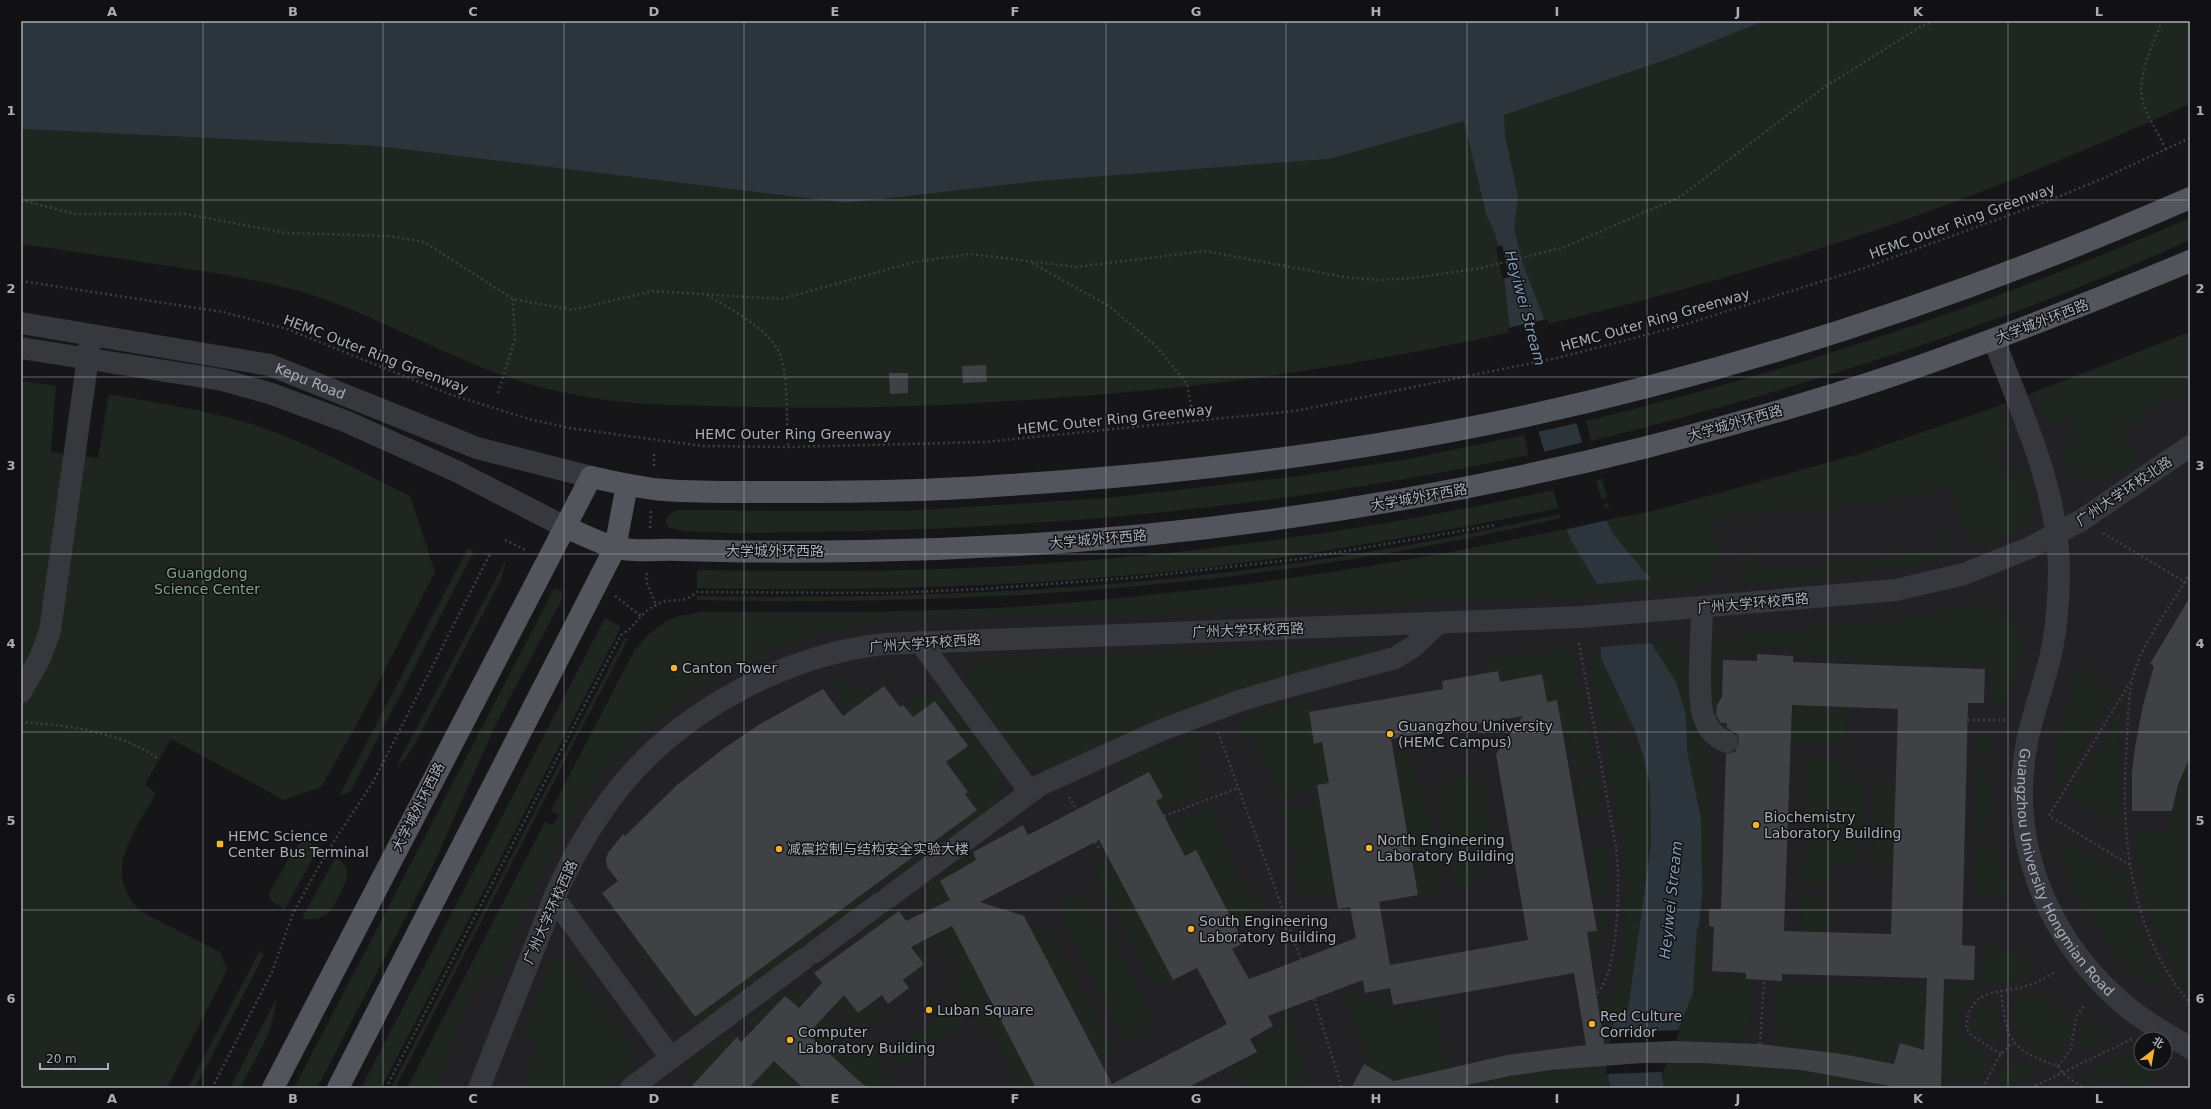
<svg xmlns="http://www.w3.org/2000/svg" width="2211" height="1109" font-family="'DejaVu Sans','Noto Sans SC',sans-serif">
<rect width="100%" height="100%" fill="#161618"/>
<!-- built -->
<path fill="#222225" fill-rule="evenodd" d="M2190,332v756h-1783l138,-266 8,3 6,-10 -8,-4 80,-154 18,-23 18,-13 12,-5 23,-4h169l128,-4 91,-7 188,-20 156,-25 219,-45 206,-57 111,-37zM2141,1039h24v24h-24z"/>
<!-- green -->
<g fill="#1e261f">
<path d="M1764,21h426v83c-86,38 -172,75 -260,107 -200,72 -409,126 -620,159 -115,18 -230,27 -347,34 -82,4 -164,5 -247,2 -41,-1 -82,-1 -123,-8 -45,-7 -88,-20 -129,-38 -52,-22 -102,-49 -155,-66 -51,-15 -103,-23 -155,-30 -44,-7 -89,-14 -133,-20v-115l355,17 471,57 193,-22 289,-22 135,-39 40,-5 173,-59z"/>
<path d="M2190,218v22c-192,87 -394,150 -599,201l-5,-20c208,-50 408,-118 604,-203z"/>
<path d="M2190,332v51l-71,48 15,23v6c-28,24 -60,31 -75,-11l18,-7 -10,-24 -18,7 -14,-33z"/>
<path d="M21,381l35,5 -5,66 47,6 11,-64c48,9 97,16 143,30 55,18 106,46 158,72l25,76 -77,150 -37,65 -37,13 -113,-61 -26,45 11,10c-22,39 -55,77 -16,117l80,41 7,18 -60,118h-146z"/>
<path d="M1996,407l15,33 -18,7 13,31 18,-7c12,30 16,52 -19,66 -9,4 -17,8 -27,6l-11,-9 -16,-48 -47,12 -23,5 -168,14c0,21 14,61 -12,70l-119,9 -700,26c-106,13 -208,69 -277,149 -21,25 -39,55 -55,84 -21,39 -35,82 -51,123l-3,1 -17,-6 -45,115h-27l138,-266 8,3 6,-10 -8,-4 84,-162 14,-15 18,-13 12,-5 23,-4c99,0 198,2 297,-4 192,-12 380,-39 567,-79l12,23 73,27 -38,-45 -7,-14 47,-9 81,-21 125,-36z"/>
<path d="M1524,435l4,20c-243,52 -486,75 -734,77 -22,1 -112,3 -126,-5l-2,-6 2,-6 8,-5 227,1 204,-13 199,-23 108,-17z"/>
<path d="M1602,479l5,19c-102,22 -205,41 -308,57 -199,30 -401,37 -602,33v-18c81,1 162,2 243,-1 223,-8 445,-39 662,-90z"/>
<path d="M1608,503l1,4c-81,19 -162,37 -244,50 -221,37 -445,48 -668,43v-4c214,4 428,-6 640,-39 91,-14 181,-33 271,-54z"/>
<path d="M1935,530c11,1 16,15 13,24l-6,5c-63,13 -128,21 -192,24l-5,-1 -5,-5 -1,-13 5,-11 5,-2 2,19 121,-10 66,-12z"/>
<path d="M468,548l6,3 -124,241 -11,4z"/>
<path d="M506,560l-5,19 -86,165 -10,15 -9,8z"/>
<path d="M554,589l8,2 1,6 -67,127 -61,137 -118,227h-23z"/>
<path d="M1977,604c24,2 46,20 44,46 -1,18 -11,37 -17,54h-13v-41l-190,-7v-7l-50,-2 -1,7 -34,-1v70h11v6c-22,-2 -20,-65 -15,-81 2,-5 6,-9 10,-12l177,-16z"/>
<path d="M605,618l16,9 -3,6 -237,455h-20z"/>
<path d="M625,637l3,2 -233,449h-4z"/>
<path d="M1672,641l19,24 9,67 9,15v60l2,1 -4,88 -5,1 -1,-78 -14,-68 -1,-36 -4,-16 -31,-56 -49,4 -1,12 30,62 -11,2 -1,-3 -17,3 -11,-65 3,-11z"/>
<path d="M1369,645l4,2 2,5 -324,115h-16l-14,-7 -54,-77c1,-15 9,-22 23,-24z"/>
<path d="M1572,649l20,113 -18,3 -7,-37 -5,1 -15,-27 -5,-27 -42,7 -2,-11 -8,2 -2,-14z"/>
<path d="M2079,667l37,24 -64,106c1,-51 14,-83 27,-130z"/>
<path d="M839,681l11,4 11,14 22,-16 7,3 -3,3 -3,-3 -41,30 -1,-3 7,-5 -18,-25z"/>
<path d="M927,692l13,2 8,6 54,75 2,18 -4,11 -109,81 -5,-8 91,-67 -12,-16 3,-2 -63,-85z"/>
<path d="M1310,697l3,15 -4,1 5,30 8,-1 7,41 -12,2v4l-39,8 -24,-61 -11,4 -7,-20z"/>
<path d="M1792,705l55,2 -1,37 -56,-2z"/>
<path d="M2120,712l-4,65 2,48 -48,-29z"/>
<path d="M1614,728l2,13 7,-1 3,11 15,-3 9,38 1,53 -23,171 -3,6 -12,5 -1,23h-8l-6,-37 14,-9 5,-14 9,-76 1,-34 -24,-145z"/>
<path d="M1197,735l7,18 -11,5 13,35 -45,17 -5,-9 7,-4 -14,-25 -21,10 -8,-15 21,-12z"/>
<path d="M1978,737l12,1v18h-13z"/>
<path d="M1406,752l8,12 6,25h4l18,102 -24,4 -25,-141z"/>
<path d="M2190,757v234c-38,-45 -49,-103 -57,-160h36l6,-35z"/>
<path d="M1806,758l40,1 -1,19h16l-2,87 -29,-1v22l-28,-1z"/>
<path d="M1977,770h8v4h4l-2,52 -12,-1z"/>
<path d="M1480,774l13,75 -29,40 -7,-4 -1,-9 -5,1 -2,-9 5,-2 -3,-17 -5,1 -2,-9 5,-1 -3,-18 -5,1 -1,-9 5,-2 -3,-17 -5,1 -2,-9 5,-1 -1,-5z"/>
<path d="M1595,776l6,36 -19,3 -6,-35z"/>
<path d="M1876,778l20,1 -3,87h-20z"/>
<path d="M1320,803l15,89 -25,5 -3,-6 -8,2 -9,-25 9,-4 -20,-54z"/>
<path d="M1213,808l29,79 10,-4 10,26 -10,4 2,6 -19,8 -39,-77 -11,6 -17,-32z"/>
<path d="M2057,835l67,40c9,54 21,88 57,131 -67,-43 -106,-93 -124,-171z"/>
<path d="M303,840l16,7 -34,62 -15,-9 -1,-6 25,-45z"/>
<path d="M1975,841l12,1 9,4 13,48 -36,1z"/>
<path d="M1608,847l2,45 -14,2 -8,-43z"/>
<path d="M973,853l5,8 -38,20 12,23 -9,6 93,178h-25l11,-8 -20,-27 3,-3 -18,-24 -3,2 -15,-21 -2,2 -15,-23 14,-12c-19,-25 -44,-51 -42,-84z"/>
<path d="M1106,854l67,126 -17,8 -58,-108 -1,-18z"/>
<path d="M336,857c18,12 11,25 2,40 -3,6 -5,13 -10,16 -7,6 -16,7 -24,6l-2,-1z"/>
<path d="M874,886l3,6 -2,5 -50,36 -7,-6z"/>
<path d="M1077,896l11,4 12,21 7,2 1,2 -4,4 6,11 4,-1 3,2 -3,6 5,11 7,1v4l-3,2 6,10 6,1 1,4 -3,3 5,10 7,1v4l-3,3 9,21c-3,13 -19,21 -29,10 -5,-4 -7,-11 -10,-17l-5,-1 1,-6 -5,-11 -6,-2 2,-5 -6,-11 -6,-2 3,-5 -6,-11 -6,-1 2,-6 -5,-11 -6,-1 2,-7c-7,-12 -15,-23 -4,-35z"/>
<path d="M1802,897l27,2 -1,33 -27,-1z"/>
<path d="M891,906l11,4 28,40c3,17 -12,24 -25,33l-3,-4 22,-15 -35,-46 -25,20 -5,-8z"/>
<path d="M1609,907l-3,23 -8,21 -8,3 -4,-24h16l-3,-21z"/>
<path d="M1697,927l10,1 -1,50 46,1 -2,48 -3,7 -10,8 -63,-1 19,-48z"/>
<path d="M1039,929l8,1 3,4 62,117 -13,7 -67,-126z"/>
<path d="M810,932l4,8 -114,84 -7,-2 -16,-20 4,-4 14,19z"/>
<path d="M640,943l32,44 -4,3 -32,-44z"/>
<path d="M1981,948c18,0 47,-3 51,20l-7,10c-11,5 -24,1 -36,7 -17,9 -41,34 -24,53 6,7 17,9 22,17 4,8 -2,16 -6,23l-14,4 -26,-6 3,-91 36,1z"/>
<path d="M260,950l4,5 -69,133h-7z"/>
<path d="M559,956l9,3 65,89c6,17 -2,28 -14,40h-97l17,-43 -17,-9 28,-72 3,-5z"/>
<path d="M823,967l35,46 17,-14 10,14c-7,6 -20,12 -29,10 -14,-3 -41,-36 -42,-50z"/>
<path d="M1777,980l149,5 -3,86 -23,-28 -6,21 -52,-10 -57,-7 -9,-14z"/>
<path d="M1358,987l2,12 25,-5 5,17 45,-8 11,66 -52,12 -23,-13 -27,-76z"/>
<path d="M787,991c31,2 52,44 69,67l16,-13 30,43h-35l-70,-65 8,-8 -20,-19 -32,33 -8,-7z"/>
<path d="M2032,995c29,3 51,35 25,58 -37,10 -69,-58 -25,-58z"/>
<path d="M276,999c-1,32 -22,61 -36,89h-10z"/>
<path d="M1988,1001l8,3 3,26 -3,5 -6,3 -13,-7 -4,-6 3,-13z"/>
<path d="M951,1008l12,16 -59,42 -12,-16z"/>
<path d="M1286,1014l26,74h-74l-9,-16 35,-18 -7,-13 24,-12 -6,-11z"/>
<path d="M2087,1018l19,14 2,5 -3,4 -19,9 -5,-2c-4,-8 0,-24 6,-30z"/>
<path d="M731,1032l6,5 -40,44 -14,-13z"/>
<path d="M2131,1052l10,4v7h12l4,3v5l-11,17h-27l-1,-8 -10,-6 -5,1 -11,13 -15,-9 2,-2z"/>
<path d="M774,1061l29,27h-54z"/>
<path d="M1665,1063c79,0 158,8 236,25h-237l-3,-16z"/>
<path d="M2016,1063h9l12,4 1,3c-6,10 -31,17 -42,16l-2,-4c3,-10 13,-16 22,-19z"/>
<path d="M1609,1065l-1,17 3,6h-136l-5,-4 60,-11z"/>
</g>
<!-- water -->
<g fill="#2c353c">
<path d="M21,21h1743l-87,35 -173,59 1,20 13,61 -4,33 9,35 23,60 60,196 7,14 38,45 -54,5 -25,-42 -6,-13 -56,-199 -7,-63 -8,-34 -9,-19 -22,-93 -135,38 -289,22 -193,22 -471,-57 -355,-17z"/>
<path d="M1651,643l25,39 10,33 1,36 14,68 1,78 -3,30h-2l-4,66 -32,79 3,16h-53l-3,-9 5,-58 12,-5 3,-6 23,-166 -1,-58 -7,-31 -9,-27 -33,-70v-11z"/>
</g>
<!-- pier -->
<g fill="#161618">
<path d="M1502,245l7,32 -6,2 -7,-32z"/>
<path d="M1547,319l31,104 -41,9 -29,-104z"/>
<path d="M1584,442l24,78 -44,10 -21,-78z"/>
<path d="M1680,1030l-17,42 -57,2 5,-41z"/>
</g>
<!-- building -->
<g fill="#404145" fill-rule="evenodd">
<path d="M986,365l1,17 -24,1 -1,-17z"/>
<path d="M889,373h19v20l-18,1z"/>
<path d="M2190,597v160l-12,28 -6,26h-40v-39l3,-25 8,-42 11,-39 -4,-2z"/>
<path d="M1757,654l36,2v6l192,7 -1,34h-16l-6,242 13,1 -1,34 -30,-1 -3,109h-40l-100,-18 -96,-7h-63l-91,7 -41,6 -57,12h-102l13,-24 30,17 113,-26 79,-10 -12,-72 -181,32 -3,-17 -25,5 -2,-13 -95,36 5,10 -23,13 7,13 -70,36h-151l-84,-162 -41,21 13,17 -21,16 6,8 -21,16 -6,-9 -24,18 -14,-18 -36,39 59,54h-64l-29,-27 -25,27h-59l47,-51 4,5 44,-46 14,12 23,-25 -8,-10 85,-62 7,10 44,-21 -10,-19 36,-21 -3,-8 50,-27 5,10 121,-63 14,25 -7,4 29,55 11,-6 48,93 -12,6 17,30 107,-41 -6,-31 -12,2 -21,-124 12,-2 -7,-41 -8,2 -5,-32 134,-23 -1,-8 56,-10 2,11 42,-8 5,28 10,-2 40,231 -10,1 17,112 70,-3 86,3 82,10 52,10 6,-21 24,7 3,-72 -145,-4v7l-36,-2v-6l-34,-2 2,-44 -5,-1v-17h12l5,-155 9,-2 4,-11 -2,-7 -10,-6v-5h-6l-5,-8 1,-10 5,-8 1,-37 34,1zM1792,705l106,4 -7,225 -107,-3zM1523,716l-27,38 32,186 -138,25 -11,-63 39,-7 -27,-156zM1099,840l74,140 24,-12 30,56 -115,60 -88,-168 -44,-14z"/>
<path d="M884,686l16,21 3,-2 10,12 22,-16 33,45 -22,16 22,30 -3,2 12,16 -282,207 -93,-124 16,-12 -11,-14 -1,-8 2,-6 15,-19 2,2 52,-51 46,-36 37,-25 63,-35 20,27z"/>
</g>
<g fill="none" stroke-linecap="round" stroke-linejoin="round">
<!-- path -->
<g stroke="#3d3f44" stroke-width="2.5" stroke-dasharray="2 3" stroke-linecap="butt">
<path d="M2162,21c-9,24 -26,55 -19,81 5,16 16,32 23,48"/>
<path d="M21,200l54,14h111l100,19 103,3 35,6 89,57 59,11 81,-19 128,8 133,-37 56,-8 107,13 128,-16 139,26 34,3 36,-2 67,-10 84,-21 115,-50 143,-109 97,-61 14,-6"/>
<path d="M1032,263l77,43 48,41 30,37 7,38"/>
<path d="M21,281l202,31 64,17 162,65 80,25 40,9 134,18 85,1 196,-5 311,-31 262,-53 123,-32 184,-58 184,-67 56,-23 86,-40"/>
<path d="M707,295c22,13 60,33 72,57 10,22 7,69 9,95"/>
<path d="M498,393l17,-54 -2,-40"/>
<path d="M654,466v-13"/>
<path d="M650,528l1,-17"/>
<path d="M2103,533l87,52"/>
<path d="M505,540l22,11"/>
<path d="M647,573l-1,8 10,24"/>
<path d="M2190,573c-17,30 -47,68 -56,100 -6,21 -6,45 -7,67 -7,91 1,191 63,263"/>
<path d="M615,596l26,20"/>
<path d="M1579,643l37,204c4,30 4,126 -20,147"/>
<path d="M1968,720h37"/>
<path d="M21,722c46,3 100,10 138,37"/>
<path d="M1218,732l83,227"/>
<path d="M1069,797l7,12"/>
<path d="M1164,816l74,-28"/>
<path d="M1095,842l5,8"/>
<path d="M2130,865l-81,-49 83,-137"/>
<path d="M2001,990c5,49 8,60 57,76l4,7 21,15"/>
<path d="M1314,999l28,89"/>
<path d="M1760,1044l4,-64"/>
<path d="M2001,1054l-30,-19 -5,-7c3,-36 25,-35 53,-40 14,-3 25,-9 37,-17"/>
<path d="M2058,1066l13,-17 5,-32 9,-13"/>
<path d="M1463,1086l3,2"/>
<path d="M212,1088l60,-116 21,-59 34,-61 46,-70 118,-230"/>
<path d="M386,1088l235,-453c16,-9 18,-22 35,-30 13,-7 18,-3 30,-6 4,-1 8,-5 11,-7l194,1 91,-4 159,-12 158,-18 197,-34"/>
<path d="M1983,1088c8,-15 15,-37 31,-45"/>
<path d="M2031,1088l101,-49"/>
</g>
<!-- minor -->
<g stroke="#37383d" stroke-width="22">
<path id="s1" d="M21,323l249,42 207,83 114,29"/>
<path id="s2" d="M1994,340c28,74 63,146 65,227 0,29 -2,59 -8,87 -7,30 -18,58 -24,88 -19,97 18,192 91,257 21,20 48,34 72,49"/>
<path d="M21,348l201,32 47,13 76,28 111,50 109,56"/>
<path d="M1702,607c0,24 -6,93 2,111 4,11 12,20 23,24"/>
<path d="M920,642l110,150"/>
<path d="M21,692l19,-34 10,-27 40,-288"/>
<path d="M889,897l151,-112 119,-54 80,-30 44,-13 112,-30 18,-11 25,-24"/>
<path d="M554,898l117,160"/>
<path d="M813,953l67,-50"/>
<path d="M479,1088l77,-195c17,-37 39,-75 64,-106 62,-77 166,-132 264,-143l698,-27 314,-27 68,-16 65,-26 53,-28 108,-74"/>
<path d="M631,1088l173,-129"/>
</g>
<!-- major -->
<g stroke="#53555c" stroke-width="22">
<path d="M565,527c15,6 30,14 46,19 20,7 46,3 67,4 61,2 123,2 184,1 264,-4 525,-39 781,-103 81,-21 162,-43 242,-70 103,-35 204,-75 305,-117"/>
<path d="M273,1088l318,-611c24,5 48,11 73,13 41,3 83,2 124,2 68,0 137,-1 206,-6 175,-11 350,-31 523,-68 232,-50 456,-125 673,-220"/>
<path d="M338,1088l277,-540 12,-63"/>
</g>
</g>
<!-- grid -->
<path fill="none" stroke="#a8adb8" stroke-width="1" stroke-opacity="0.55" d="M203,21v1067M383,21v1067M564,21v1067M744,21v1067M925,21v1067M1106,21v1067M1286,21v1067M1467,21v1067M1647,21v1067M1828,21v1067M2008,21v1067M21,200h2169M21,377h2169M21,554h2169M21,732h2169M21,910h2169"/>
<!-- markers -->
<g fill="#f2b134" stroke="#111113" stroke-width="1.5">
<circle cx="674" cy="668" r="4"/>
<circle cx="1390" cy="734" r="4"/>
<circle cx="1756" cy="825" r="4"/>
<rect x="216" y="840" width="8" height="8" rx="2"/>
<circle cx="1369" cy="848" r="4"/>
<circle cx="779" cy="849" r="4"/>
<circle cx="1191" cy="929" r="4"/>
<circle cx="929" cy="1010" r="4"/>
<circle cx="1592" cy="1024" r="4"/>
<circle cx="790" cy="1040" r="4"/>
</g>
<g text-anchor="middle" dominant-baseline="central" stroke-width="3" stroke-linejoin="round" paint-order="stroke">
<!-- street labels -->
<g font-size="14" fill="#a8adb8" stroke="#111113">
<text transform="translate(1962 221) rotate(-20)">HEMC Outer Ring Greenway</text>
<text transform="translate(1655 320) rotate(-16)">HEMC Outer Ring Greenway</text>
<text transform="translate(2042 321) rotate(-21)">大学城外环西路</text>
<text transform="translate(376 354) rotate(21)">HEMC Outer Ring Greenway</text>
<text stroke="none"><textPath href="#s1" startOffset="296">Kepu Road</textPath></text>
<text transform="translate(1115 419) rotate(-6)">HEMC Outer Ring Greenway</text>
<text transform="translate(1735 423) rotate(-16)">大学城外环西路</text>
<text x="793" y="434">HEMC Outer Ring Greenway</text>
<text transform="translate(2124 491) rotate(-34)">广州大学环校北路</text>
<text transform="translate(1419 497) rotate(-10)">大学城外环西路</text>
<text transform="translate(1098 539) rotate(-5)">大学城外环西路</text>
<text x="775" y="551">大学城外环西路</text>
<text transform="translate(1753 603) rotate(-5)">广州大学环校西路</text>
<text transform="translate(1248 630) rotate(-2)">广州大学环校西路</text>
<text transform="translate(925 643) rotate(-4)">广州大学环校西路</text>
<text transform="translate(418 807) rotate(-63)">大学城外环西路</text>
<text stroke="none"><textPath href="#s2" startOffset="558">Guangzhou University Hongmian Road</textPath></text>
<text transform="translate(550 912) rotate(-66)">广州大学环校西路</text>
</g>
<!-- park labels -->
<g font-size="14" fill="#7fa381" stroke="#111113">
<text x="207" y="573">Guangdong<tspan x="207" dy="16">Science Center</tspan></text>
</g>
<!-- poi labels -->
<g font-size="14" fill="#a8adb8" stroke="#111113" text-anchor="start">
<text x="682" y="668">Canton Tower</text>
<text x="1398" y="726">Guangzhou University<tspan x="1398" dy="16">(HEMC Campus)</tspan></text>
<text x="1764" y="817">Biochemistry<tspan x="1764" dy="16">Laboratory Building</tspan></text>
<text x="228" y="836">HEMC Science<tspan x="228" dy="16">Center Bus Terminal</tspan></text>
<text x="1377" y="840">North Engineering<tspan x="1377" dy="16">Laboratory Building</tspan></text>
<text x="787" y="849">减震控制与结构安全实验大楼</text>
<text x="1199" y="921">South Engineering<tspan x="1199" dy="16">Laboratory Building</tspan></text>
<text x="937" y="1010">Luban Square</text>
<text x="1600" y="1016">Red Culture<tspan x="1600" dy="16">Corridor</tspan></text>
<text x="798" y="1032">Computer<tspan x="798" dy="16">Laboratory Building</tspan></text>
</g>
<!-- water labels -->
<g font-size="15" font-style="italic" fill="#7f9bb3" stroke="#111113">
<text transform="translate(1525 308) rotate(75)">Heyiwei Stream</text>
<text transform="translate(1671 900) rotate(-84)">Heyiwei Stream</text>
</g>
</g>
<!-- border -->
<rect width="2211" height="1109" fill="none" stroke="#111113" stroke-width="44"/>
<!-- north arrow -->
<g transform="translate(2153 1051) rotate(31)"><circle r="19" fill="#111113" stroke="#4d4f55"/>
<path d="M0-3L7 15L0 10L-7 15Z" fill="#f2b134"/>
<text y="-6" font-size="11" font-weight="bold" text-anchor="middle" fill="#a8adb8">北</text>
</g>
<!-- scale -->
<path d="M40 1063v6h68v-6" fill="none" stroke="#a8adb8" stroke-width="2"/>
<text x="46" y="1063" font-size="12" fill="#a8adb8" stroke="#111113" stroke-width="3" paint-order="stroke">20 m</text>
<rect x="22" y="22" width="2167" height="1065" fill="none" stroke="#a8adb8" stroke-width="1.5"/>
<g font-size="13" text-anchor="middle" font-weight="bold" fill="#a8adb8">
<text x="112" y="16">A</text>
<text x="293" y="16">B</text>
<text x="473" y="16">C</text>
<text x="654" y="16">D</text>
<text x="835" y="16">E</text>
<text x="1015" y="16">F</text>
<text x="1196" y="16">G</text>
<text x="1376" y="16">H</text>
<text x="1557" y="16">I</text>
<text x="1738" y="16">J</text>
<text x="1918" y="16">K</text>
<text x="2099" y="16">L</text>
<text x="11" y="115">1</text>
<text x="2200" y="115">1</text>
<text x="11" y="293">2</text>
<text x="2200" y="293">2</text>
<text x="11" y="470">3</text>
<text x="2200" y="470">3</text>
<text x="11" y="648">4</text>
<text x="2200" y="648">4</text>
<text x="11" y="825">5</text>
<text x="2200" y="825">5</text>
<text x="11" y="1003">6</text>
<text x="2200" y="1003">6</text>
<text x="112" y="1103">A</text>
<text x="293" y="1103">B</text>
<text x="473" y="1103">C</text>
<text x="654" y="1103">D</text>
<text x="835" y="1103">E</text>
<text x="1015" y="1103">F</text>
<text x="1196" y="1103">G</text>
<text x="1376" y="1103">H</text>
<text x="1557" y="1103">I</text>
<text x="1738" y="1103">J</text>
<text x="1918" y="1103">K</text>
<text x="2099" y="1103">L</text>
</g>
</svg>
